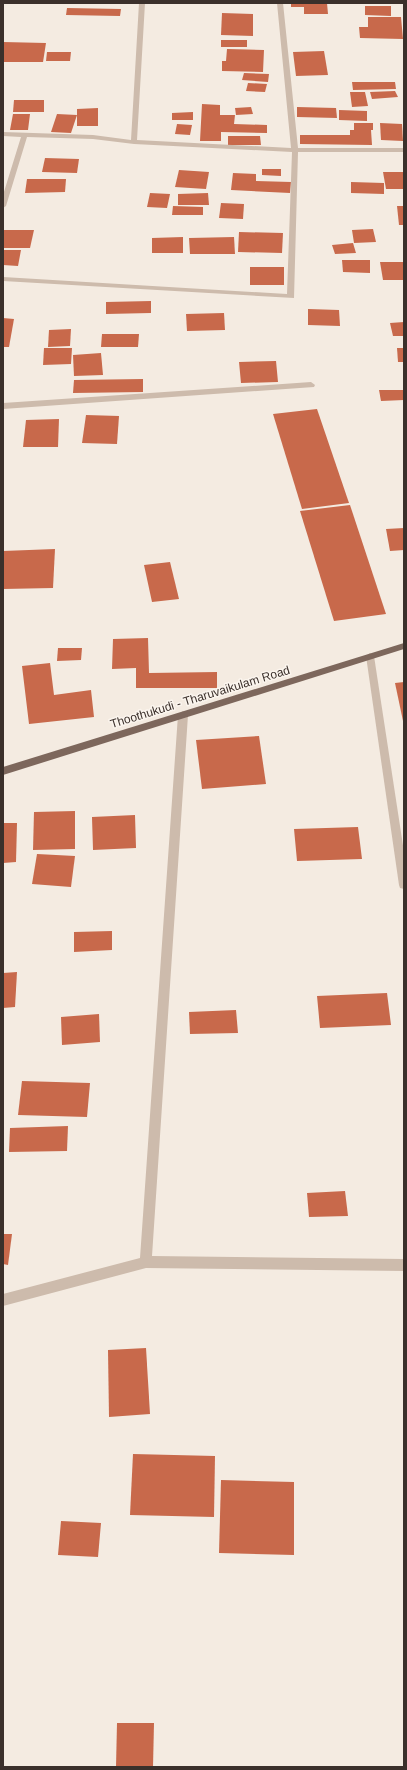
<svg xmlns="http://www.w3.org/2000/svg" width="407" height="1770" font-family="Helvetica,sans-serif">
<rect width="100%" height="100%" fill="#f4ebe1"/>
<!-- building -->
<g fill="#c8694b">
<path d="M291,3h36l1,11h-24v-7h-13z"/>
<path d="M365,6h26v10l-26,-1z"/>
<path d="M67,8l54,1 -1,7 -54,-1z"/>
<path d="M222,13l31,1v22l-32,-1z"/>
<path d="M368,17h33l2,22 -43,-1 -1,-11h9z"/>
<rect x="221" y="40" width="26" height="7"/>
<path d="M3,42l43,1 -3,19h-40z"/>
<path d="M227,49l37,1 -1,22 -41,-1v-10h4z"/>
<path d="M324,51l4,24 -32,1 -3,-24z"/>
<path d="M47,52h24l-1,9h-24z"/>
<path d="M244,73l25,1 -1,8 -26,-2z"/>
<path d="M352,82h43l1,7 -43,1z"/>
<path d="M248,83l19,1 -2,8 -19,-1z"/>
<path d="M395,91l3,6 -26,2 -2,-7z"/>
<path d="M350,92h15l3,14 -16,1z"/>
<path d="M14,100h30v12h-31z"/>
<path d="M202,104l18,1v10h15l-1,9 33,1v8l-46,-1v9h-21z"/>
<path d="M251,107l2,7 -17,1 -1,-7z"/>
<path d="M297,107l39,1 1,10 -40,-1z"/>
<path d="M98,108v18h-21v-17z"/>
<path d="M339,110l28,1v10l-28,-1z"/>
<path d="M193,112v8h-21v-7z"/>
<path d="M13,114h17l-2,16h-18z"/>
<path d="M57,114l20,1 -6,18 -20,-1z"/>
<path d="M354,123h19v7h-2l1,15 -72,-1v-9h50v-5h4z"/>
<path d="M380,123l22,1 1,17 -22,-1z"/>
<path d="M177,124l15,1 -2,10 -15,-1z"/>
<path d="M228,136h32l1,9h-33z"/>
<path d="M45,158l34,1 -2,14 -35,-1z"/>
<path d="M262,169h19v7l-19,-1z"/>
<path d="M179,170l30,2 -3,17 -31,-2z"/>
<path d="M383,172h21v17h-18z"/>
<path d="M233,173l23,1v7l35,1 -1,11 -59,-3z"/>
<path d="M27,179h39l-1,13 -40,1z"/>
<path d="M351,182l33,1v11l-33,-1z"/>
<path d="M150,193l20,1 -3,14 -20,-1z"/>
<path d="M208,193l1,12h-31v-11z"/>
<path d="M221,203l23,1 -1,15 -24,-1z"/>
<path d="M173,206l30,1v8h-31z"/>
<path d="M397,206h7v19h-5z"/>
<path d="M373,229l3,13 -22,1 -2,-13z"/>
<path d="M3,230h31l-4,18h-27z"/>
<path d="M239,232l44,1 -1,20 -44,-1z"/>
<path d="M183,237v16h-31v-15z"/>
<path d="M234,237l1,17h-45l-1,-16z"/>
<path d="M353,243l3,10 -21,1 -3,-9z"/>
<path d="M3,250h18l-3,16 -15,-1z"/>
<path d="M342,260h28v13l-27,-1z"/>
<path d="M380,262h24v18h-21z"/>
<rect x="250" y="267" width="34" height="18"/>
<path d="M151,301v12l-45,1v-12z"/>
<path d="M308,309l31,1 1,16 -32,-1z"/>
<path d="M224,313l1,17 -38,1 -1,-17z"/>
<path d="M3,318l11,1 -5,28h-6z"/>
<path d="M404,322v14h-11l-3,-13z"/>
<path d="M71,329l-1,17 -22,1 1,-17z"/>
<path d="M102,334h37l-1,13h-37z"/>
<path d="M44,348h28l-1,16 -28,1z"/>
<path d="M397,348h7v14h-6z"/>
<path d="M101,353l2,22 -29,1 -1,-21z"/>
<path d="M276,361l2,21 -37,1 -2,-21z"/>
<path d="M143,379v13l-70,1 1,-13z"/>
<path d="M379,390h25v10l-23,1z"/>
<path d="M317,409l32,94 -47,6 -29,-95z"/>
<path d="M86,415l33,1 -2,28 -35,-1z"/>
<path d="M59,419l-1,28h-35l3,-27z"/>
<path d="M350,505l36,109 -52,7 -34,-110z"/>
<path d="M404,528v22l-14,1 -4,-22z"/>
<path d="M55,549l-2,39 -50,1v-38z"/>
<path d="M170,562l9,37 -27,3 -8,-37z"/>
<path d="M148,638l1,35 68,-1v16h-81v-20l-24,1 1,-30z"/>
<path d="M58,648h24l-1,12 -24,1z"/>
<path d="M50,663l4,32 37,-5 3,27 -65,7 -7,-58z"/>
<path d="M404,682v39h-1l-8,-38z"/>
<path d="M259,736l7,48 -64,5 -6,-49z"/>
<path d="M75,811v38l-42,1 1,-38z"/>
<path d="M135,815l1,33 -43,2 -1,-33z"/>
<path d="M3,823h14l-1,39 -13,1z"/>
<path d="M358,827l4,32 -65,2 -3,-32z"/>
<path d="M37,854l38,2 -4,31 -39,-3z"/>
<path d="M112,931v19l-38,2v-20z"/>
<path d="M17,972l-2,35 -12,1v-35z"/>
<path d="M387,993l4,32 -71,3 -3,-32z"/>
<path d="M236,1010l2,23 -48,1 -1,-22z"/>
<path d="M99,1014l1,28 -38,3 -1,-28z"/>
<path d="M22,1081l68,2 -3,34 -69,-2z"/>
<path d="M68,1126l-1,25 -58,1 1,-24z"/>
<path d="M345,1191l3,25 -39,1 -2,-24z"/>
<path d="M3,1234h9l-4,31 -5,-1z"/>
<path d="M146,1348l4,66 -41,3 -1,-67z"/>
<path d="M133,1454l82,2 -1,61 -84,-2z"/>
<path d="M221,1480l73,2v73l-75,-2z"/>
<path d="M61,1521l40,2 -3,34 -40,-2z"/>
<path d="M117,1723h37l-1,44h-37z"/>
</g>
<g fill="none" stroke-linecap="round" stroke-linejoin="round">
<!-- minor -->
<g fill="#cdbbac" fill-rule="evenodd">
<path d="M139,3h6l-8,137 154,8 -14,-145h6l15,145h106v4h-106l-4,146 -291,-17v-4l284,17 5,-142 -158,-8 -41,-5 -66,-2 -21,69 -3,2v-13l18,-58 -18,-1v-4l90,3 38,5z"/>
<path d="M311,382l4,3 -1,2 -311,22v-6z"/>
<path d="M370,653l4,3 30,196v37l-4,-1 -1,-3 -33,-229z"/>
<path d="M183,711l5,4 -36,541 252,3v12l-258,-3 -143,38v-12l137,-36 38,-543z"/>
</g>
<!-- major -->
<path fill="#7d675c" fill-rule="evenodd" d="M404,643v6l-401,126v-8z"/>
</g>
<g text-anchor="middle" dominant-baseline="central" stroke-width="3" stroke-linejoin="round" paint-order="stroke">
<!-- street labels -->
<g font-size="12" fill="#3b302b" stroke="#fbf5ee">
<text transform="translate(200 697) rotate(-17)">Thoothukudi - Tharuvaikulam Road</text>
</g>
</g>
<!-- border -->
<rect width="407" height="1770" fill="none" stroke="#3b302b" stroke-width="8"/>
</svg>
